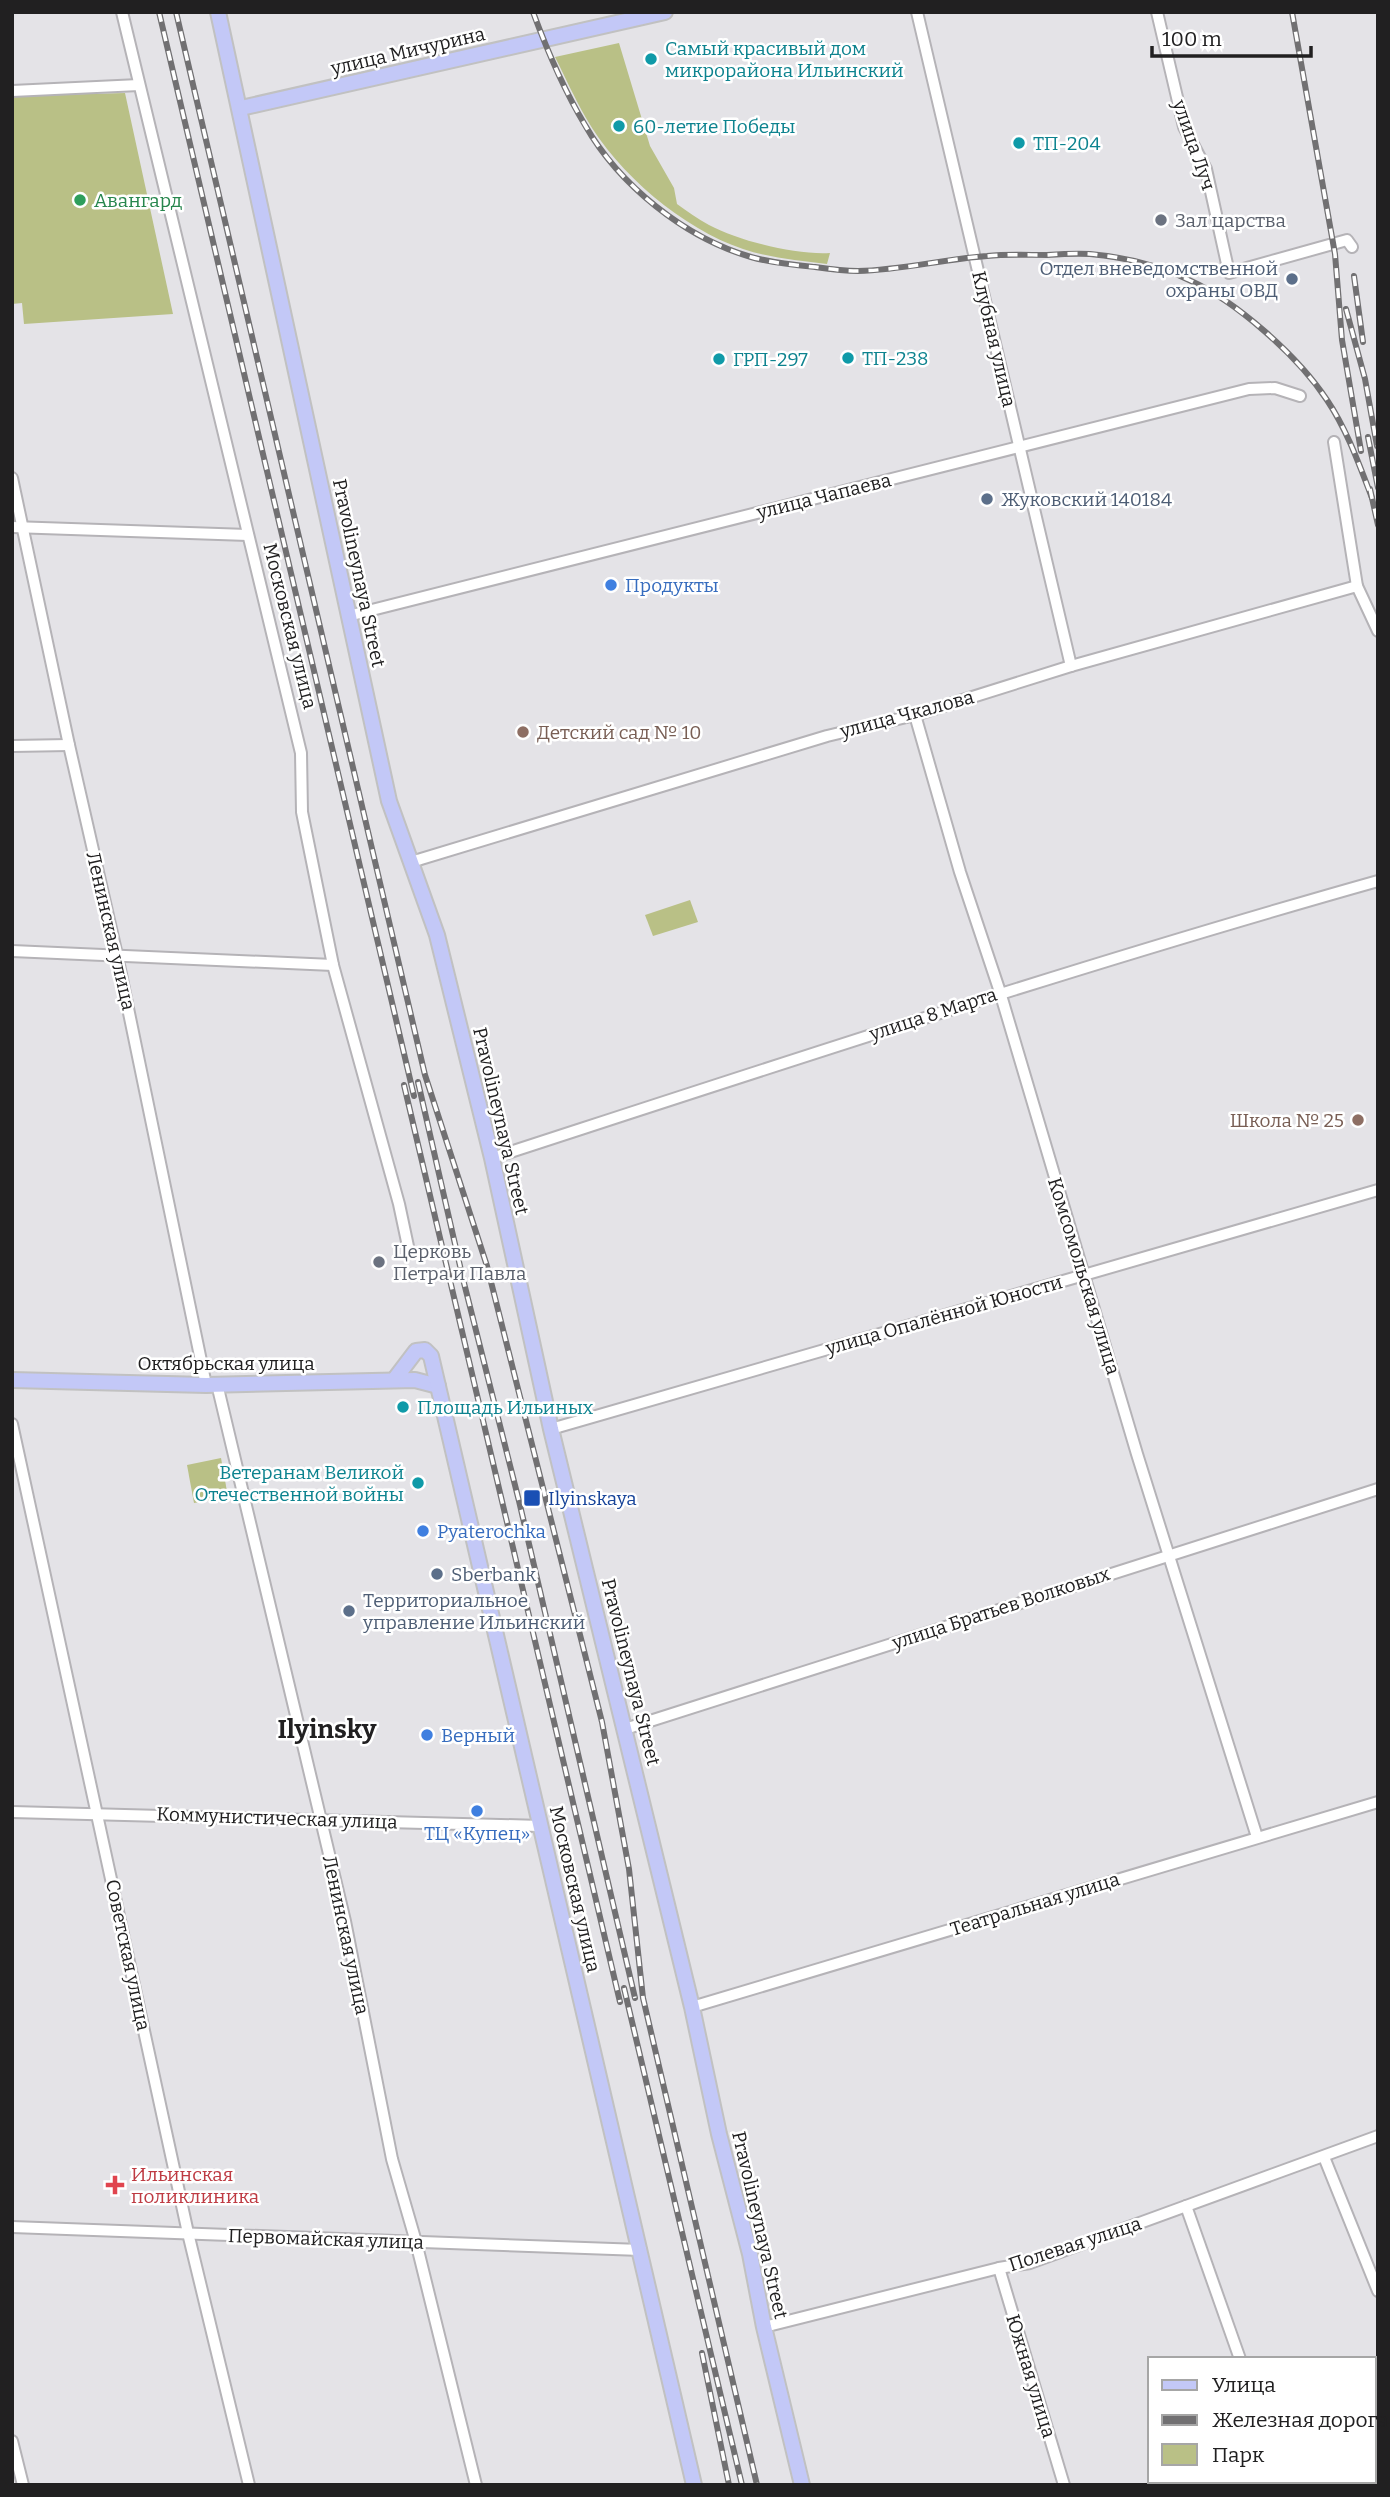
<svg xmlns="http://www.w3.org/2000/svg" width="1390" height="2497" font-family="Bitter,serif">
<rect width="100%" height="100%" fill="#e4e3e7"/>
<!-- green -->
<g fill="#b9c086">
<path d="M619,43l31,103 24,42 3,16c10,7 21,15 32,21 30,16 86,30 121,28l-3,11c-28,-3 -57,-6 -84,-15 -60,-20 -126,-76 -157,-131 -11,-19 -21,-41 -31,-61z"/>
<path d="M125,93l48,221 -149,10 -2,-21 -10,1v-208z"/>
<path d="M690,900l8,22 -45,14 -8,-21z"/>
<path d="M221,1458l7,39 -34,6 -7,-38z"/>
</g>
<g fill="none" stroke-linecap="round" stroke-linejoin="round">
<defs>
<g id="minor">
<path d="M122,12l179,741 1,59 31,153 66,239 10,47"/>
<path d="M917,12l154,654"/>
<path d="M1157,12l27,115 22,42 23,104 118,-33 5,7"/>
<path d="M12,91l127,-6"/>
<path d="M1334,442l23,144"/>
<path d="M12,478l57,267 48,210 89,430"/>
<path d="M12,527l236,8"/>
<path d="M348,616l901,-227 26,-1 25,8"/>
<path d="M915,715l45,157 40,120 137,462 120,383"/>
<path d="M12,746l57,-1"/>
<path d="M411,862l416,-126 88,-21 156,-49 286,-80 21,45"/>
<path d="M12,951l321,14"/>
<path d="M492,1158c295,-96 588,-193 886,-277"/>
<path d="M217,1384l128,537 47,238 24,83 60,243"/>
<path d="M12,1424l176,809 61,252"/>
<path d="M551,1429l827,-239"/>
<path d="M625,1729l753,-240"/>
<path d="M12,1812l529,14"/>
<path d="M692,2007l686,-205"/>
<path d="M1324,2157l54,134"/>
<path d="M1186,2206l54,153"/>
<path d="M12,2227l629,23"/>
<path d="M999,2268l65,217"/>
<path d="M764,2327l235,-59 31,-5 348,-127"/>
<path d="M12,2441l11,44"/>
<path d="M1374,2465l4,-1"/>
<path d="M1282,2481l1,4"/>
<path d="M1326,2485l9,-4"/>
</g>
<g id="major">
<path d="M218,12l171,789 48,134 55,223 59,271 141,578 27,127 31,120 14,73 38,158"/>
<path d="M241,108l424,-96"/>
<path d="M12,1380l194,5 209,-5 23,6"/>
<path d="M394,1380l22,-29 9,-1 6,6 263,1129"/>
</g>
</defs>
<!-- minor casing -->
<use href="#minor" stroke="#b5b3b7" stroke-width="14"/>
<!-- major casing -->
<use href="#major" stroke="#c1c1c1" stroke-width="18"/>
<!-- minor -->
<use href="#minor" stroke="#fff" stroke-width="10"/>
<!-- major -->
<use href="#major" stroke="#c3c8f7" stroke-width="14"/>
<defs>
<g id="rail">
<path d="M159,12l255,1084"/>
<path d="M176,12l249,1063 62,191 115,456 27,147 14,129 114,487"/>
<path d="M533,12c14,38 31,78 52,113 34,60 100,113 166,132 21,6 43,8 64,10 14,2 29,4 43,4 44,-1 86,-12 129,-15 20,-2 40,-1 60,-1 14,-1 29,-2 43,-1 34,3 68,11 99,26 47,21 109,76 138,120 20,30 32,64 45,98"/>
<path d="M1292,12l43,242 7,86 19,111"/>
<path d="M1354,276l9,66"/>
<path d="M1346,309l19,70 12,67"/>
<path d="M1368,437l10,51"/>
<path d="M1370,489l8,36"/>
<path d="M418,1082l45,197 56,222 116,497"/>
<path d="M404,1085l216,917"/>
<path d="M624,1988l118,497"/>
<path d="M702,2353l27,132"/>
</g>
</defs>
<!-- rail casing -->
<use href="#rail" stroke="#717072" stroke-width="6"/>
<!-- rail -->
<use href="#rail" stroke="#fff" stroke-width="3.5" stroke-dasharray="10" stroke-linecap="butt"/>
</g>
<!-- markers -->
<g fill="#0f9aa8" stroke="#fff" stroke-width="2.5">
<circle cx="651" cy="59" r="7"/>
<circle cx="619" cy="126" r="7"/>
<circle cx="1019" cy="143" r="7"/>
<circle cx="848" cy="358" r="7"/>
<circle cx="719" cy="359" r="7"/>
<circle cx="403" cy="1407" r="7"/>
<circle cx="418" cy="1483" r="7"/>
</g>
<circle fill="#2e9e5b" stroke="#fff" stroke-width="2.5" cx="80" cy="200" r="7"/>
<g fill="#6b7280" stroke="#fff" stroke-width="2.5">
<circle cx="1161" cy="220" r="7"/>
<circle cx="379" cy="1262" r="7"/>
</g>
<g fill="#5c6f8a" stroke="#fff" stroke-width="2.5">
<circle cx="1292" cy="279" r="7"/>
<circle cx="987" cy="499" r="7"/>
<circle cx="437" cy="1574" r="7"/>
<circle cx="349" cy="1611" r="7"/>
</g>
<g fill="#3f7fe0" stroke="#fff" stroke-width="2.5">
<circle cx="611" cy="585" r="7"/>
<circle cx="423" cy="1531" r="7"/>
<circle cx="427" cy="1735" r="7"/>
<circle cx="477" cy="1811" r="7"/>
</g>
<g fill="#8d6e63" stroke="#fff" stroke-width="2.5">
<circle cx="523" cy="732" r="7"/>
<circle cx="1358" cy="1120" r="7"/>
</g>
<rect fill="#1a4fb4" stroke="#fff" stroke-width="2.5" x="523" y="1489" width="18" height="18" rx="3.5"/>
<path fill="#e0444e" stroke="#fff" stroke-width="2.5" d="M111.5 2174.5h7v7h7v7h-7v7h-7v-7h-7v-7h7z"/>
<g text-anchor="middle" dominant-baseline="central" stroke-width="5" stroke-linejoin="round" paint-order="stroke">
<!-- culture labels -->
<g font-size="19" fill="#0d838f" stroke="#fff" text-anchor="start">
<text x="665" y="48">Самый красивый дом<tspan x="665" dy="22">микрорайона Ильинский</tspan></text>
<text x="633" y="126">60-летие Победы</text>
<text x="1033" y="143">ТП-204</text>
<text x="862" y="358">ТП-238</text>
<text x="733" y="359">ГРП-297</text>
<text x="417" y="1407">Площадь Ильиных</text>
<text x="404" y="1472" text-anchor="end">Ветеранам Великой<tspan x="404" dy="22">Отечественной войны</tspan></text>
</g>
<!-- street labels -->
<g font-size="19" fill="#212021" stroke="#fff">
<text transform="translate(408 51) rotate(-13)">улица Мичурина</text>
<text transform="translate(1194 145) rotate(71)">улица Луч</text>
<text transform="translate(994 339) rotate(77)">Клубная улица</text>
<text transform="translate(824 496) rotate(-14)">улица Чапаева</text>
<text transform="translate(359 573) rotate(78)">Pravolineynaya Street</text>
<text transform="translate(290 626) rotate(76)">Московская улица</text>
<text transform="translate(907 714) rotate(-15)">улица Чкалова</text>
<text transform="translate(111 931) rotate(77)">Ленинская улица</text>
<text transform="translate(933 1014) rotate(-18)">улица 8 Марта</text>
<text transform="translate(501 1121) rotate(77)">Pravolineynaya Street</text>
<text transform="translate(1084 1276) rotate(73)">Комсомольская улица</text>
<text transform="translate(944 1315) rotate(-16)">улица Опалённой Юности</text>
<text x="226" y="1363">Октябрьская улица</text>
<text transform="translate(1001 1608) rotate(-18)">улица Братьев Волковых</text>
<text transform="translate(631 1672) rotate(76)">Pravolineynaya Street</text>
<text transform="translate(277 1818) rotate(2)">Коммунистическая улица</text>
<text transform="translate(575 1889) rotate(77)">Московская улица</text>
<text transform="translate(1035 1904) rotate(-17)">Театральная улица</text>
<text transform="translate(346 1935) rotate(78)">Ленинская улица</text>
<text transform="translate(128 1955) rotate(78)">Советская улица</text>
<text transform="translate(760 2225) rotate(77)">Pravolineynaya Street</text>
<text transform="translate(326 2239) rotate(2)">Первомайская улица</text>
<text transform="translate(1075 2244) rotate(-18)">Полевая улица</text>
<text transform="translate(1031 2376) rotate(73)">Южная улица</text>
</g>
<!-- leisure labels -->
<g font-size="19" fill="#27864d" stroke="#fff" text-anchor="start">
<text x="94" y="200">Авангард</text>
</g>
<!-- worship labels -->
<g font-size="19" fill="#5b616d" stroke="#fff" text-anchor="start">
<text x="1175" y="220">Зал царства</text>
<text x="393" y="1251">Церковь<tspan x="393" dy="22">Петра и Павла</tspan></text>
</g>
<!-- service labels -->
<g font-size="19" fill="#4e5e75" stroke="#fff" text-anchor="start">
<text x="1278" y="268" text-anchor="end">Отдел вневедомственной<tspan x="1278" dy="22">охраны ОВД</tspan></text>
<text x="1001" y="499">Жуковский 140184</text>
<text x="451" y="1574">Sberbank</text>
<text x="363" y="1600">Территориальное<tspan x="363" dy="22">управление Ильинский</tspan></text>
</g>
<!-- shop labels -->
<g font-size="19" fill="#366cbe" stroke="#fff" text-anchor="start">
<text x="625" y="585">Продукты</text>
<text x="437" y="1531">Pyaterochka</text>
<text x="441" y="1735">Верный</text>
<text x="477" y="1833" text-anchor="middle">ТЦ «Купец»</text>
</g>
<!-- education labels -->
<g font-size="19" fill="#785e54" stroke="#fff" text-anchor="start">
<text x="537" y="732">Детский сад № 10</text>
<text x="1344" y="1120" text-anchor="end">Школа № 25</text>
</g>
<!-- transit labels -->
<g font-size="19" fill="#164399" stroke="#fff" text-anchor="start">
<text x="548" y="1498">Ilyinskaya</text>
</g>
<!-- health labels -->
<g font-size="19" fill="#be3a42" stroke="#fff" text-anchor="start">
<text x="131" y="2174">Ильинская<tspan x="131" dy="22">поликлиника</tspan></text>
</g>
<!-- district labels -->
<g font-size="26" font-weight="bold" fill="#212021" stroke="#fff">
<text x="327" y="1729">Ilyinsky</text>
</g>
</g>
<!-- border -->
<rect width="1390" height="2497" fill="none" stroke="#212021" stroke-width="28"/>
<!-- legend -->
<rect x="1148" y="2357" width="228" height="126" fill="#ffffff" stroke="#a6a6a6" stroke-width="2"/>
<rect x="1162" y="2380" width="35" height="10" fill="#c3c8f7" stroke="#a6a6a6" stroke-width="2"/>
<text x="1212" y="2392" font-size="21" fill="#212021">Улица</text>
<rect x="1162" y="2415" width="35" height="10" fill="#717072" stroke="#a6a6a6" stroke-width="2"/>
<text x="1212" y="2427" font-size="21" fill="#212021">Железная дорога</text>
<rect x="1162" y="2444" width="35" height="21" fill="#b9c086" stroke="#a6a6a6" stroke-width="2"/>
<text x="1212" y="2462" font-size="21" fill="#212021">Парк</text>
<!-- scale -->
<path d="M1152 46v10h159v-10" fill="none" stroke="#212021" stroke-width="3.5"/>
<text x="1162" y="46" font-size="21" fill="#212021" stroke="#ffffff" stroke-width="5" paint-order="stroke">100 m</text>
</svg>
